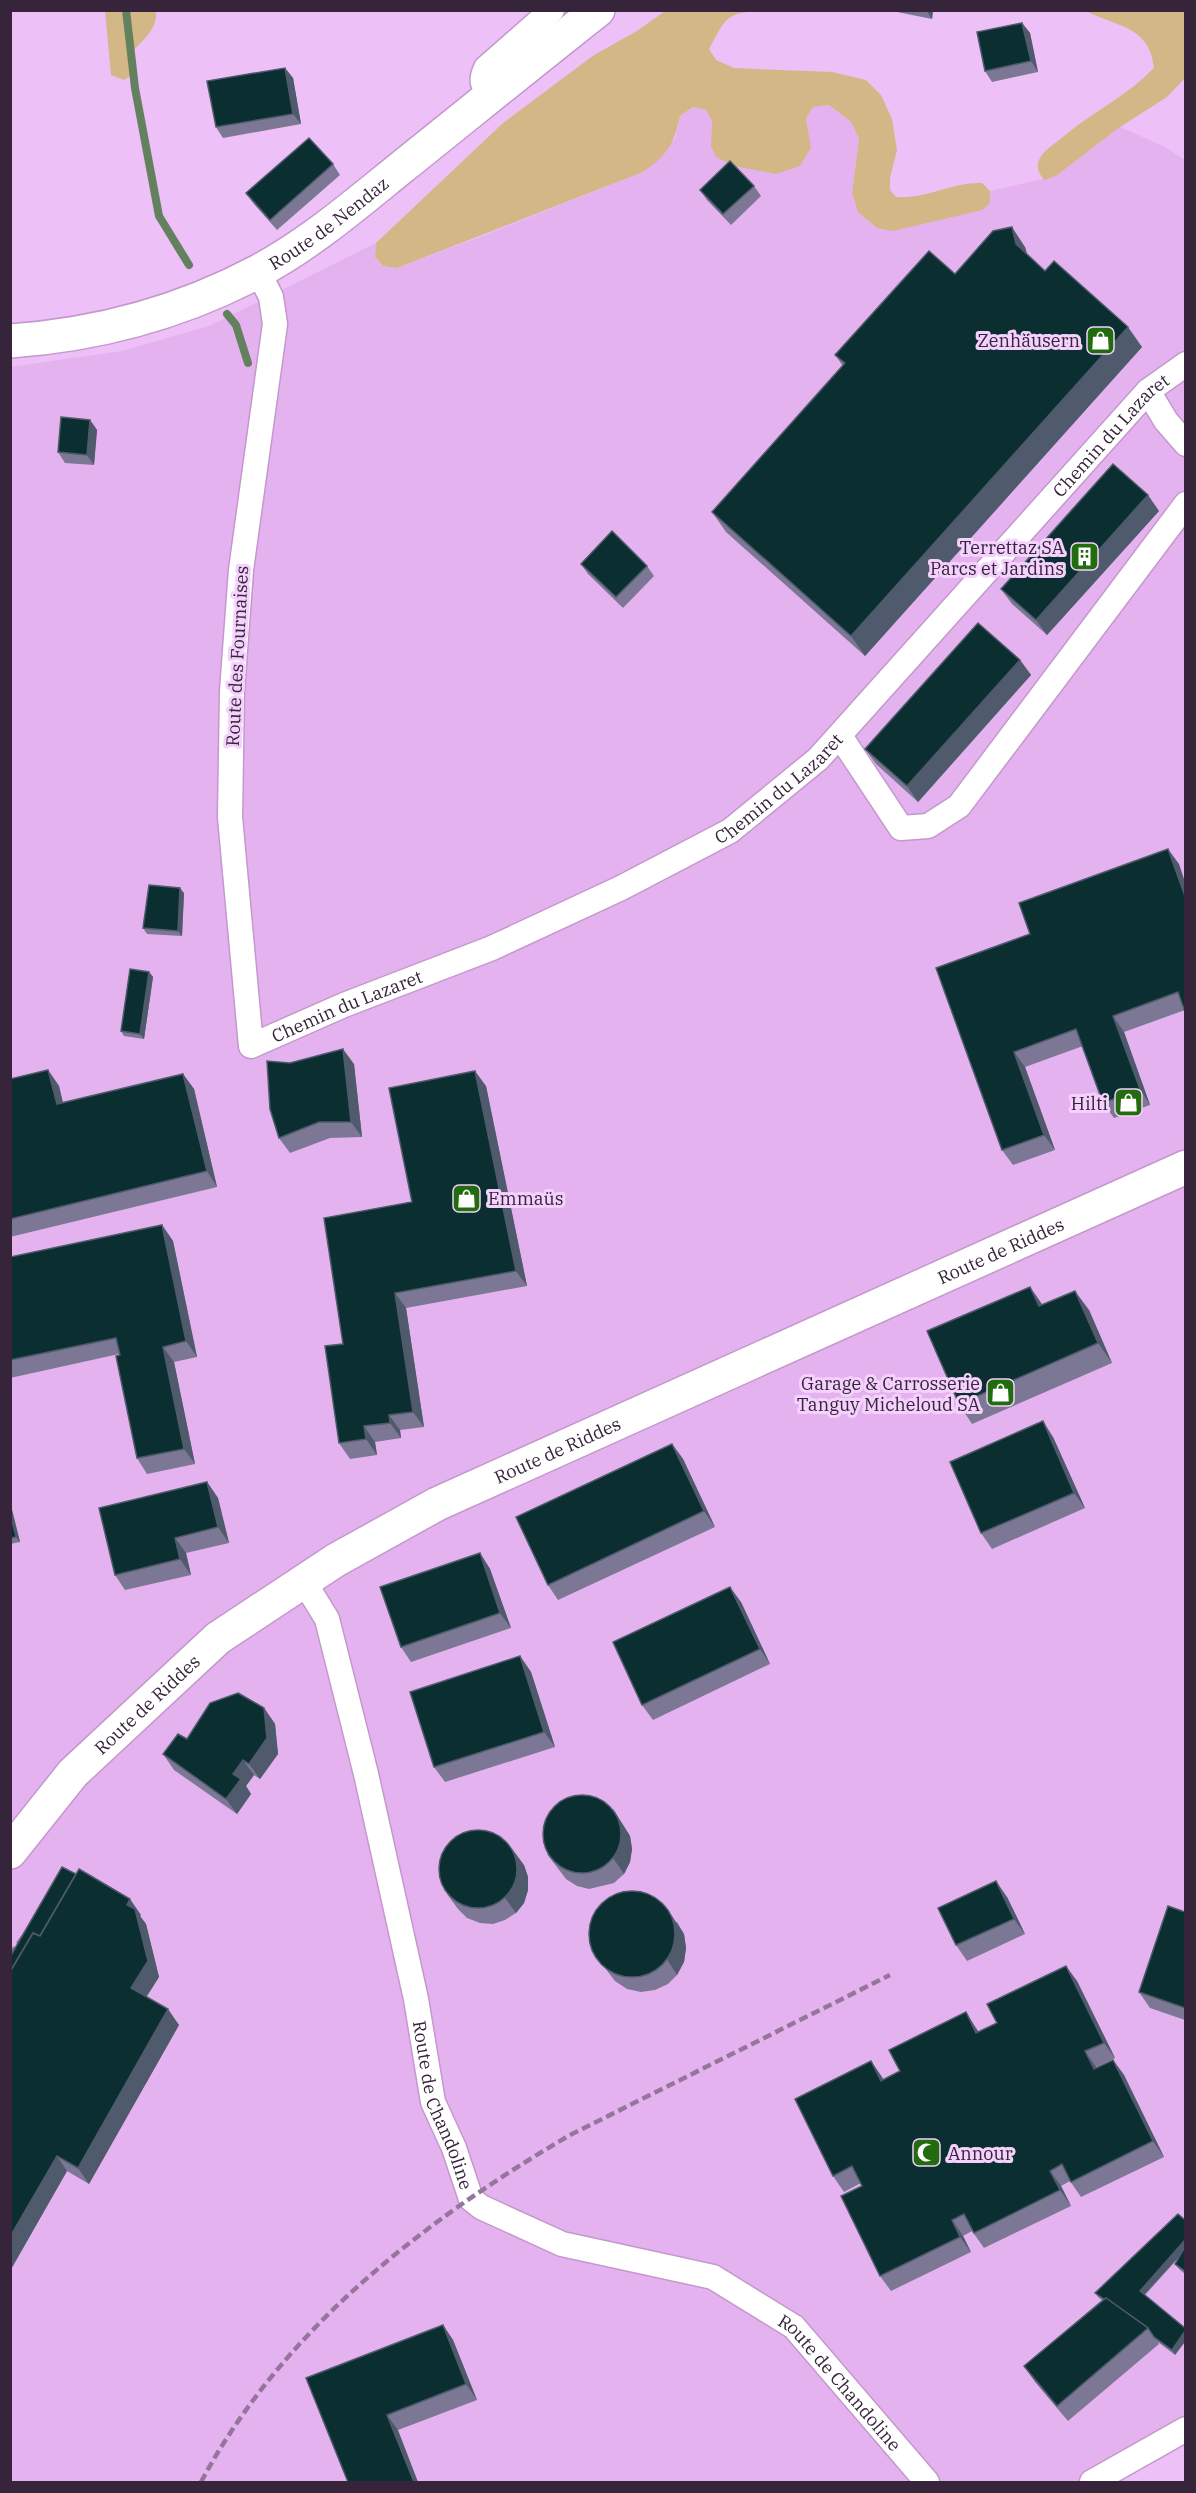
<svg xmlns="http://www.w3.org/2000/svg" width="1196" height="2493" font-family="'IBM Plex Serif',serif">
<rect width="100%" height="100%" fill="#edc0f7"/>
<!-- built -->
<path fill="#e4b3ef" d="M829,105l22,17 8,17 -7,54 6,19 132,-9v-12l66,-15 64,-49 45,20 20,13 1,2274 -86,48h-1089l-1,-2115 112,-16 87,-25 167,-83 -1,14 7,9 15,2 91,-34 155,-62 32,-33 5,-23 13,-9 13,3 6,11 -1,25 100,2 -5,-30 6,-12z"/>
<!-- green -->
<g fill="#d4b786">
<path d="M105,11h51c2,17 -12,28 -23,40l-1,24 -8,5 -13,-5z"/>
<path d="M665,11h101c-40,1 -39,5 -57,38l7,11 18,8 98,4 34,8 15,15 11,24 5,31 -7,28v12l6,7c32,2 55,-15 86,-14l8,8v12l-8,7 -89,21 -16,-3 -19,-16 -6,-19 7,-54 -8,-17 -22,-17 -16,2 -7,11 5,30 -11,18 -24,8 -42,-8 -18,-9 -5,-11 1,-25 -6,-11 -13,-3 -13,9c-7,30 -12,38 -37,56l-246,96 -14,-2 -8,-9 1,-14 127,-120 91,-68 43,-24z"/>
<path d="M1086,11h99v67l-18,19 -47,30 -64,49 -12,4c-5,-7 -9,-13 -4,-22 5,-9 16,-15 24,-22 29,-24 64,-41 90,-68 -4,-42 -37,-41 -68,-57z"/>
</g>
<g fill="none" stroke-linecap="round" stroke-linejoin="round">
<!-- stream -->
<g stroke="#63815e" stroke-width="8">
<path d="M126,10l9,78 24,128 30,49"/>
<path d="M227,314l9,11 12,38"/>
</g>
<defs>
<g id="street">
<path d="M491,95c-9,-9 -11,-15 -5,-27l66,-58"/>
<path id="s1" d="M258,271l13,26 4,27 -34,246 -9,121 -2,126 21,229 93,-41 148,-57 129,-60 109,-57 88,-72 330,-368 38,-27"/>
<path d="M1148,391l18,30 20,23"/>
<path d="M840,736l61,92 27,-2 31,-20 227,-302"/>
<path id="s2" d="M303,1580l24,39 39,155 50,225 17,103 21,46 17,51 10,8 81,37 151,33 81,50 133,155"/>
<path d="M1092,2482l94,-53"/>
</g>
<g id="secondary">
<path id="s3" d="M10,341c86,-6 172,-29 249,-70 52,-28 97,-67 143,-104 65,-52 130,-105 196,-157"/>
<path id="s4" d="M10,1852l63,-79 145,-135 118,-78 101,-56 749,-337"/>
</g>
</defs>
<!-- street casing -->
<use href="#street" stroke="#c498cc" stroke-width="27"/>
<!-- secondary casing -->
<use href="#secondary" stroke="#c498cc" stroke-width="36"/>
<!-- street -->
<use href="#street" stroke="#fff" stroke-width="24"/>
<!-- secondary -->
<use href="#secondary" stroke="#fff" stroke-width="33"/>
<!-- rail -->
<g stroke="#95759c" stroke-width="4.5" stroke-dasharray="9 4.5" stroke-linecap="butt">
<path d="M10,1955l15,-21"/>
<path d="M201,2482c82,-153 221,-260 369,-347l320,-160"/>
</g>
</g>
<!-- wall -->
<g fill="#7c7794">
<path d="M887,10h46l-1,9z"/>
<path d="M1022,23l8,10 8,39 -46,10 -7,-11z"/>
<path d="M285,68l8,10 8,46 -78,14 -7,-11z"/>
<path d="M333,164l7,11 -63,55 -23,-26 -8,-11z"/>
<path d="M754,186l7,10 -30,29 -24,-25 -7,-10z"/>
<path d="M1025,247l2,8 18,16 97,76 -277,309 -139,-124 -14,-20 131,-146 -8,-11z"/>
<path d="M90,420l7,10 -3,35 -29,-2 -7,-11z"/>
<path d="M1159,511l-112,124 -35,-31 -11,-15z"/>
<path d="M581,564l66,2 7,10 -31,32 -35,-34z"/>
<path d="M1020,660l11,15 -113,127 -42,-38 -11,-15z"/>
<path d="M1179,864l6,146 -61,22 26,73 -36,13 -11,-15 -20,-57 -58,21 30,83 -42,15 -11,-15 -66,-182 94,-34z"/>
<path d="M184,893l-2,43 -35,-2 -4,-6z"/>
<path d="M149,972l4,5 -9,62 -20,-3 -3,-5z"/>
<path d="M354,1064l8,73 -32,1 -40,15 -11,-15z"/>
<path d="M48,1070l11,16 4,17 120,-29 11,15 23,98 -207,50v-158z"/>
<path d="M486,1086l41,200 -121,22 18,119 -24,3 1,8 -26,4 2,13 -27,4 -11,-16 4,-99 69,-142z"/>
<path d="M162,1225l11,16 24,116 -23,5 21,102 -48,10 -10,-16 -18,-104 -109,24v-121z"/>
<path d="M1030,1287l12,18 47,5 23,53 -140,61 -13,-20z"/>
<path d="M1053,1437l32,71 -93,41 -11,-16z"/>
<path d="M672,1444l11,15 32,68 -157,73 -10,-15z"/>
<path d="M207,1482l11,16 11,45 -43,10 5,22 -66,15 -10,-15z"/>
<path d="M10,1502l10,40 -10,2z"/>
<path d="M480,1553l10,16 21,59 -100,34 -10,-15z"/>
<path d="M741,1602l29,62 -117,56 -11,-15z"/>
<path d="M520,1656l11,16 24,75 -110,35 -11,-15z"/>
<path d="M264,1708l11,16 3,30 -18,25 -6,-4 -8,11 5,8 -14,20 -63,-44 -11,-16 24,-15z"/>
<path d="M613,1809l17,27 2,13 -2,13 -6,12 -10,9 -25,6 -12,-3 -11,-7 -19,-25z"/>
<path d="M524,1865l4,12v13l-4,13 -8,10 -11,7 -12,4 -13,-1 -13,-5 -9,-9 -11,-15z"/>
<path d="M76,1874l65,41 -1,1 6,8 13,53 -13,20 33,28 -90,159 -22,-13 -57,100z"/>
<path d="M1007,1897l18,37 -58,27 -11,-16z"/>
<path d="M1185,1912v108l-35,-12 -11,-16z"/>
<path d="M677,1922l7,12 2,14 -2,14 -7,13 -9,9 -13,6 -14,2 -14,-3 -12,-8 -20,-26z"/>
<path d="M1077,1981l38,77 -19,9 1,1 16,-8 11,15 40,82 -83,40 -11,-16 -9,5 10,20 -87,42 -12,-17 -9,5 8,16 -80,39 -11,-15 -19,-93 -17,9 -11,-16 38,-115 12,18 17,-8 76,-43 3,4z"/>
<path d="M1185,2220v54l-6,-5 -4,-5 6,-9 -36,40 30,60 -17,-13 1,2 -91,77 -33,-39 -11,-16 78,-66 -3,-2 -4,-5z"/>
<path d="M443,2325l10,15 24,60 -79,30 -92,-52z"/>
</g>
<!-- shaded-wall -->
<g fill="#4f5a6c">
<path d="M926,10h7l-1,9z"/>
<path d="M1022,23l8,10 8,39 -7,-11z"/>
<path d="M285,68l8,10 8,46 -8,-10z"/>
<path d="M1012,227l13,20 5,17 -14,-20z"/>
<path d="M1128,327l14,20 -277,309 -14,-20z"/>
<path d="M90,420l7,10 -3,35 -7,-10z"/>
<path d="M1148,495l11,16 -112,124 -11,-15z"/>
<path d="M1020,660l11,15 -113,127 -11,-16z"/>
<path d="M1168,849l11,15 6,18v14z"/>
<path d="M180,888l4,5 -2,43 -4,-5z"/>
<path d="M149,972l4,5 -9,62 -4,-5z"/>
<path d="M1113,1016l11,16 26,73 -10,-16z"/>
<path d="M343,1049l11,15 8,73 -11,-15z"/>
<path d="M1014,1052l11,15 30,83 -11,-15z"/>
<path d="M48,1070l11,16 8,34 -10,-16z"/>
<path d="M475,1071l11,15 41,200 -11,-15z"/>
<path d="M183,1074l11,15 23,98 -10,-16z"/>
<path d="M162,1225l11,16 24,116 -11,-16z"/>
<path d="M1030,1287l14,20 -5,-1z"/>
<path d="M1075,1291l14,19 23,53 -14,-20z"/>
<path d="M395,1293l11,15 18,119 -11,-15z"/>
<path d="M163,1347l11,15 21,102 -11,-15z"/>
<path d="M389,1415l11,15 1,8 -11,-15z"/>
<path d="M1043,1421l10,16 32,71 -11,-15z"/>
<path d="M364,1426l11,16 2,13 -11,-16z"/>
<path d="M672,1444l11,15 32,68 -11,-16z"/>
<path d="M207,1482l11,16 11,45 -11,-16z"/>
<path d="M10,1502l10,40 -4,-5 -6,-25z"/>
<path d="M175,1538l11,15 5,22 -11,-16z"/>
<path d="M480,1553l10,16 21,59 -11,-15z"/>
<path d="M730,1587l11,15 29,62 -10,-15z"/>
<path d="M520,1656l11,16 24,75 -11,-15z"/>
<path d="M264,1708l11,16 3,30 -18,25 -11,-15z"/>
<path d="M243,1760l11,15 -8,11 5,8 -14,20 -11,-15 7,-25z"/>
<path d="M613,1809l17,27 2,13 -2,13 -6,12 -11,-16z"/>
<path d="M513,1850l11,15 4,12v13l-4,13 -8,10 -11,-15z"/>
<path d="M996,1881l11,16 18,37 -11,-15z"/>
<path d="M130,1899l11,16 -1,1 6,8 13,53 -17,27 -11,-16 -4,-83z"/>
<path d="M666,1907l18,27 2,14 -2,14 -7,13 -10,-16z"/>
<path d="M1066,1966l11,15 38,77 -11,-15z"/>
<path d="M168,2009l11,16 -90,159 -11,-16z"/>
<path d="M966,2012l10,16 11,21 -11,-16z"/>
<path d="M1085,2051l11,16 9,18 -11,-16z"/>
<path d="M1113,2060l11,15 40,82 -11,-16z"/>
<path d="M871,2061l11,16 10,19 -11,-15z"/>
<path d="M57,2156l10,15 -57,100v-34z"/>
<path d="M1050,2171l11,15 10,20 -11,-16z"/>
<path d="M952,2220l11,16 8,16 -11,-15z"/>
<path d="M1185,2240v10l-42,46 -3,-5z"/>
<path d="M443,2325l10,15 24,60 -11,-16z"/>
<path d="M1185,2331v11l-10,13 -3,-5z"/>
<path d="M387,2415l11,15 20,52h-4z"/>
</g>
<!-- building -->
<g fill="#0b2e30" stroke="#4f5a6c" stroke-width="1.5">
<path d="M1022,23l9,38 -46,10 -8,-39z"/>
<path d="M285,68l8,46 -77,13 -9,-46z"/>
<path d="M309,138l24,26 -63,56 -24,-27z"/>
<path d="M730,161l24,25 -31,28 -23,-24z"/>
<path d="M1012,227l4,17 29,27 9,-10 74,66 -277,309 -139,-124 133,-149 -10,-8 94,-104 26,23 38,-43z"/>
<path d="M61,417l29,3 -3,35 -29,-3z"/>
<path d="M1113,464l35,31 -112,125 -35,-31z"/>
<path d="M612,531l35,35 -31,31 -35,-33z"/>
<path d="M978,623l42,37 -113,126 -42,-37z"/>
<path d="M1168,849l17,47v116l-7,-20 -65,24 27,73 -37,14 -27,-74 -62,23 30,83 -42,15 -66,-182 94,-34 -11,-31z"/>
<path d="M149,885l31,3 -2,43 -35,-3z"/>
<path d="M130,969l19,3 -9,62 -19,-3z"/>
<path d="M343,1049l8,73h-32l-40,16 -9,-29 -3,-48 23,2z"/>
<path d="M48,1070l9,34 126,-30 24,97 -197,48v-140z"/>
<path d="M475,1071l41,200 -121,22 18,119 -24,3 1,8 -26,3 2,13 -27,4 -14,-97 18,-2 -19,-126 88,-16 -23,-114z"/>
<path d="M162,1225l24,116 -23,6 21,102 -47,9 -21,-102 4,-1 -4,-17 -106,22v-103z"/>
<path d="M1030,1287l9,19 36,-15 23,52 -139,61 -32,-73z"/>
<path d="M1043,1421l31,72 -93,40 -31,-71z"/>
<path d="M672,1444l32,67 -156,74 -32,-68z"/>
<path d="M207,1482l11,45 -43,11 5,21 -65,16 -16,-67z"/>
<path d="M10,1512l6,25 -6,1z"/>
<path d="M480,1553l20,60 -99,34 -21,-60z"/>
<path d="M730,1587l30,62 -118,56 -29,-63z"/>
<path d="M520,1656l24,76 -110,35 -24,-75z"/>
<path d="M238,1693l26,15 3,30 -18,26 -6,-4 -10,14 8,5 -15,20 -63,-45 15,-20 9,5 23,-36z"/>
<circle cx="582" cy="1834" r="39"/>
<circle cx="478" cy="1869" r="39"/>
<path d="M62,1867l14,7 -36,62 -7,-3 -23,39v-15z"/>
<path d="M79,1869l51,30 -3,6 8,4 13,52 -17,27 37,21 -90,159 -21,-12 -47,81v-265l23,-39 7,3z"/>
<path d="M996,1881l18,38 -58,26 -18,-37z"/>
<circle cx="632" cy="1934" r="43"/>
<path d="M1168,1906l17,6v96l-46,-16z"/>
<path d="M1066,1966l38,77 -19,8 9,18 19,-9 40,81 -82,41 -9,-18 -12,7 10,19 -86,43 -10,-19 -12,6 8,17 -80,39 -39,-80 21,-10 -10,-20 -19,10 -38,-77 76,-38 10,20 19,-10 -11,-21 77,-38 10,21 21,-10 -10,-19z"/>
<path d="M1178,2214l7,6v20l-45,51 45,37v3l-13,19 -18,-13 -6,-9 -42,-30 -2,1 -9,-6z"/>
<path d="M1185,2247v24l-10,-7z"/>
<path d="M1106,2298l42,30 -91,78 -33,-40z"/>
<path d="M443,2325l23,59 -79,31 27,67h-66l-42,-104z"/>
</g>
<!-- icons -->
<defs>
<symbol id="shop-square" viewBox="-11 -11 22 22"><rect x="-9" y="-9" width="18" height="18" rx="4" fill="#206c0e" stroke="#f5d1fd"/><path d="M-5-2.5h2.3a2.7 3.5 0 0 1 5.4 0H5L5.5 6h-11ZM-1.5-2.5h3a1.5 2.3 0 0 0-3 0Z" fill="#fff"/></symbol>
<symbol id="building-square" viewBox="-11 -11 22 22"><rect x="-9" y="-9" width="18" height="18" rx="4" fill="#206c0e" stroke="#f5d1fd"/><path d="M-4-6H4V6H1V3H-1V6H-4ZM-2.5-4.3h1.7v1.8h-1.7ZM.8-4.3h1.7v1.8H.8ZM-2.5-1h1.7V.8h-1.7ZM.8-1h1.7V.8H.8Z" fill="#fff"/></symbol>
<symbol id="mosque-square" viewBox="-11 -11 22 22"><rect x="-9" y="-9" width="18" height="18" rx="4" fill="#206c0e" stroke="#f5d1fd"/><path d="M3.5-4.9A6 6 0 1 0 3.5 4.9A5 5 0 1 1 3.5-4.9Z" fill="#fff"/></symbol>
</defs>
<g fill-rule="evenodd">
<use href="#shop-square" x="1084" y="324" width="33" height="33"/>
<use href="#building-square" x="1068" y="540" width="33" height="33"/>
<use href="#shop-square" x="1112" y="1086" width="33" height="33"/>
<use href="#shop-square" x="450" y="1182" width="33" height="33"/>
<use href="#shop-square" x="984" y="1376" width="33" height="33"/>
<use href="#mosque-square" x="910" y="2136" width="33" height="33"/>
</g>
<g text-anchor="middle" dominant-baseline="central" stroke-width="6" stroke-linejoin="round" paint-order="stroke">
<!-- street labels -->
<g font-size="18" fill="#36253a" stroke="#f5d1fd">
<text stroke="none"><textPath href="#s3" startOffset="345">Route de Nendaz</textPath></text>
<text stroke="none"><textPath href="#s1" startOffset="1858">Chemin du Lazaret</textPath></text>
<text transform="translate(237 656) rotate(-87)">Route des Fournaises</text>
<text stroke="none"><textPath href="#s1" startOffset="1372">Chemin du Lazaret</textPath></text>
<text stroke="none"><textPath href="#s1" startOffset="886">Chemin du Lazaret</textPath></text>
<text stroke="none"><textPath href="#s4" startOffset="1174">Route de Riddes</textPath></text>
<text stroke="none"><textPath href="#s4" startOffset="688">Route de Riddes</textPath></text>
<text stroke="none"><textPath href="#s4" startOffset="202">Route de Riddes</textPath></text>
<text stroke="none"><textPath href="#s2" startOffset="546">Route de Chandoline</textPath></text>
<text stroke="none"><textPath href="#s2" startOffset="1068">Route de Chandoline</textPath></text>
</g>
<!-- poi labels -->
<g font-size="18" fill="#36253a" stroke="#f5d1fd" text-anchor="end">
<text x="1080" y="340">Zenhäusern</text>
<text x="1064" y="547">Terrettaz SA<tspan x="1064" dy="21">Parcs et Jardins</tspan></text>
<text x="1108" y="1103">Hilti</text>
<text x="488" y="1198" text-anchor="start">Emmaüs</text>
<text x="980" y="1383">Garage &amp; Carrosserie<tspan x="980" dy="21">Tanguy Micheloud SA</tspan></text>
<text x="948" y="2153" text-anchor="start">Annour</text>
</g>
</g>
<!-- border -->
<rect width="1196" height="2493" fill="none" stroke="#36253a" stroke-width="24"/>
</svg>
